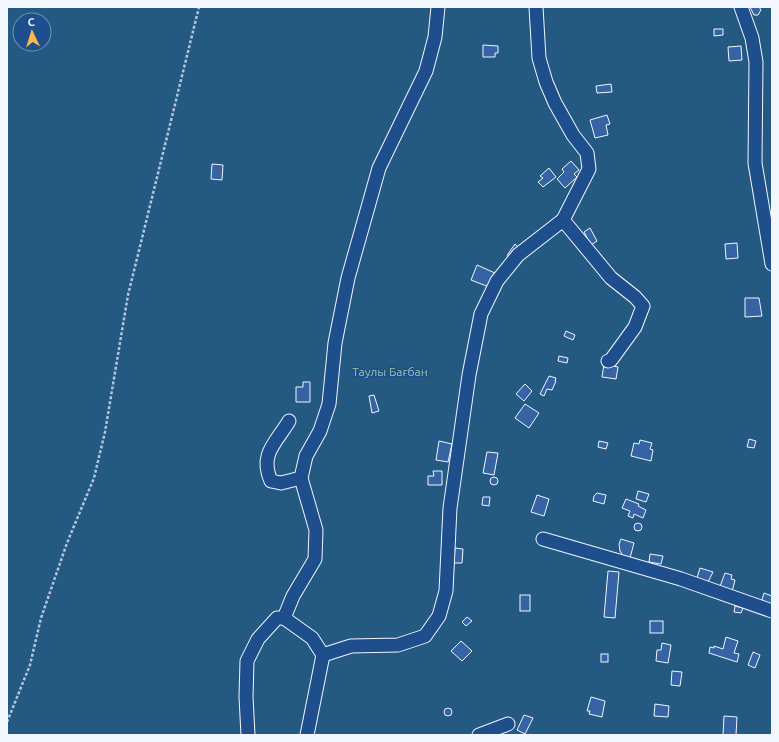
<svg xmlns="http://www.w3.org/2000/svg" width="779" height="742" font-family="Ubuntu,sans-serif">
<rect width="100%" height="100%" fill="#1f4e8c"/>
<!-- green -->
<path fill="#245a82" stroke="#a8bbd7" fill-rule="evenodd" d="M7,7h765v728h-765zM20,20h24v24h-24z"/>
<!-- building -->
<g fill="#3563a3" stroke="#f2f6ff">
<path d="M750,7h9l2,3 -3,5h-4z"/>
<path d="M714,29h9v6l-9,1z"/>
<path d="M483,45l15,1v7h-3v4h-12z"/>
<path d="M741,46l1,14 -13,1 -1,-14z"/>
<path d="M611,84l1,8 -15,1 -1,-7z"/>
<path d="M607,115l3,9 -4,1 2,10 -13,3 -5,-18z"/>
<path d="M571,161l8,9 -5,4 3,3 -12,11 -8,-9 7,-7 -2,-3z"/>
<path d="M212,164l11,1 -1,15 -11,-1z"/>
<path d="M549,168l7,9 -13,10 -5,-5 5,-4 -3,-2z"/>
<path d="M590,228l7,13 -6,4 -7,-13z"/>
<path d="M737,243l1,15 -12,1 -1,-15z"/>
<path d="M515,244l6,6 -14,11 1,-7z"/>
<path d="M477,265l18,8 -6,14 -18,-7z"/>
<path d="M745,298h14l3,18 -17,1z"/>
<path d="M566,331l9,4 -2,5 -9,-4z"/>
<path d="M559,356l9,2 -1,5 -9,-2z"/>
<path d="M604,364l14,3 -2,12 -14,-2z"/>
<path d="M549,376l7,2 -1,3h1l-4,9 -5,-1 -3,7 -4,-2z"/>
<path d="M303,382h7v20h-14v-15h7z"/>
<path d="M525,384l7,7 -8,10 -8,-7z"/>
<path d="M374,395l5,16 -7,2 -3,-17z"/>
<path d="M525,404l14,9 -10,15 -14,-10z"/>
<path d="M749,439l7,2 -2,7 -7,-1z"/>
<path d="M640,440l12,3 -2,6 3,1 -2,11 -20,-5 3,-13 5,1z"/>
<path d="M439,441l13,3 -4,18 -12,-2z"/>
<path d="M599,441l9,2 -2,6 -8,-2z"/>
<path d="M487,452l11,1 -4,22 -11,-2z"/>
<path d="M433,471h9v14h-14v-9h6z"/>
<circle cx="494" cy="481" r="4"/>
<path d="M638,491l11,3 -3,8 -10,-3z"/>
<path d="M597,493l9,2 -2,9 -11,-3 1,-5z"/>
<path d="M537,495l12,4 -5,17 -13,-4z"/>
<path d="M483,497h7l-1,9 -7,-1z"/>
<path d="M626,499l13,5 -1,2 8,4 -3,8 -9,-4 -1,4 -5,-2 2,-5 -8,-3z"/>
<circle cx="638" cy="527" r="4"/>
<path d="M621,539l13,4 -4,15 -7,-2 -3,-5 -1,-7z"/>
<path d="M455,548l8,1 -1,14h-8z"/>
<path d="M650,554l13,2 -2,8 -12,-2z"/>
<path d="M700,568l13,4 -6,12 -10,-6z"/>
<path d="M608,571l11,1 -4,46 -11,-1z"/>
<path d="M725,573l7,2 -1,4 4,1 -3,12 -13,-3z"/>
<path d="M764,593l8,3v11l-11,-4z"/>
<rect x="520" y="595" width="10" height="16"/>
<path d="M735,606l8,2 -2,5 -7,-1z"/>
<path d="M467,617l5,4 -6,5 -4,-4z"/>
<rect x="650" y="621" width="13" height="12"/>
<path d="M726,637l12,4 -4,12 5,1 -2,8 -28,-9 1,-6 4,1v-2l9,3z"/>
<path d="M461,641l11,10 -10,10 -11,-10z"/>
<path d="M662,643l9,2 -3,18 -12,-2 1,-11h4z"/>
<path d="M753,652l7,3 -5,13 -7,-3z"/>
<rect x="601" y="654" width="7" height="8"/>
<path d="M672,671l10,1 -2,14 -9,-1z"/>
<path d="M591,697l14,4 -3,16 -13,-3 1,-3h-3z"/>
<path d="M655,704l14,2 -1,11 -14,-1z"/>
<circle cx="448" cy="712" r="4"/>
<path d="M524,715l9,3 -8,16 -8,-4z"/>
<path d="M724,716l13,1 -1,18h-13z"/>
</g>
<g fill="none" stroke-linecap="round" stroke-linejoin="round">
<defs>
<g id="minor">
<path d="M741,7l11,31 4,24 -1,101 17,101"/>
<path d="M563,220l48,58 24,19 8,9 -8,21 -24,33 -3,1"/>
<path d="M289,421c-13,22 -30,33 -18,60l10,2 20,-5"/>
<path d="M543,539l138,40 91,32"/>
<path d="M284,618l28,20 11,17 28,-9 47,-1 27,-9 14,-20 7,-25 4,-83 19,-133 12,-61 16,-33 21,-26 45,-35 26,-51 -2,-16 -14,-18 -18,-32 -9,-21 -7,-24 -3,-51"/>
<path d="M248,735l-2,-38 1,-36 11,-22 19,-21h7l9,-22 22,-37 1,-29 -15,-52 5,-22 14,-25 9,-27 6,-61 13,-65 31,-110 47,-97 9,-34 3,-30"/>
<path d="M307,735l16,-80"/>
<path d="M479,735l29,-11"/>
</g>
</defs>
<!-- minor casing -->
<use href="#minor" stroke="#f2f6ff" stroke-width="15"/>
<!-- path -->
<path stroke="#b3c4dc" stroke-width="2.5" stroke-dasharray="3 2" stroke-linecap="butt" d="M7,722l23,-57 11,-47 26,-75 27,-65 11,-46 23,-137 71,-288"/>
<!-- minor -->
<use href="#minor" stroke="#1f4e8c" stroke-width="13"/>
</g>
<g text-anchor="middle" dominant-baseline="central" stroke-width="3" stroke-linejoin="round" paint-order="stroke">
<!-- park labels -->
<g font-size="12" fill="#97c8a6" stroke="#1f4e8c">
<text x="390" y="371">Таулы Бағбан</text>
</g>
</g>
<!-- border -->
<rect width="779" height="742" fill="none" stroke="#f2f6ff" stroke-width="16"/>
<!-- north arrow -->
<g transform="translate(32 32) rotate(356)"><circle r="19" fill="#1f4e8c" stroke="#7391ba"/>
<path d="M0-3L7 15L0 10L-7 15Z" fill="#ffb74d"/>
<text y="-6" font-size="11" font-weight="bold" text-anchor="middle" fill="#f2f6ff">С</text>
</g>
</svg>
